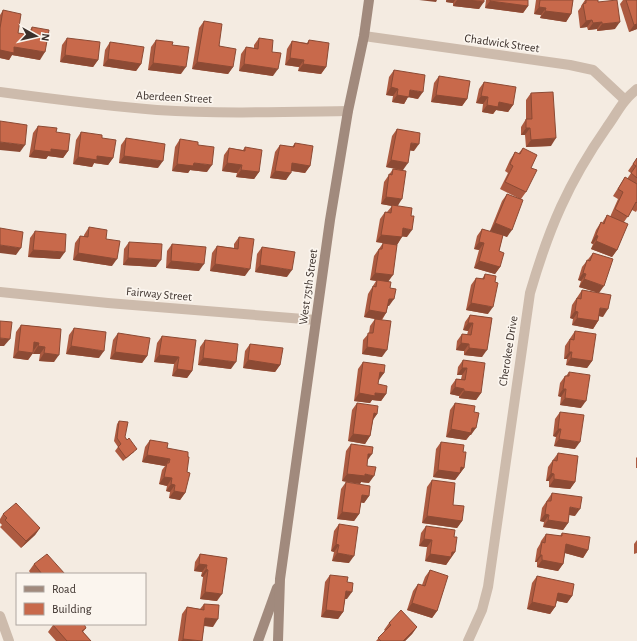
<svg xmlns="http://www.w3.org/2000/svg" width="637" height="641" font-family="'Alegreya Sans',sans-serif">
<rect width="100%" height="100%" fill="#f4ebe1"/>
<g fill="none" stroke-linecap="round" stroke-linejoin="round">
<!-- minor -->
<g stroke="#cdbbac" stroke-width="10">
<path d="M364,36l206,29 23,5 31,29"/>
<path d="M0,92c52,7 104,14 157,18 64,4 127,2 191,1"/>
<path d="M0,292l108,11 208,17"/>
<path d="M0,616l9,25"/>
<path d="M468,641l14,-31 6,-23 42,-294c19,-65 38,-110 77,-166 11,-15 14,-25 30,-38"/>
</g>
<!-- secondary -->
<g stroke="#a18a7d" stroke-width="10">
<path d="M258,641l19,-53"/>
<path d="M278,641l2,-62 50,-359 18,-109 16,-75 5,-36"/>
</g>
</g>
<!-- wall -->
<g fill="#ac5a40">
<path d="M446,0h38l-5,9 -26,-3v-3l-7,-1z"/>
<path d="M486,0h42v6l-5,7 -38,-5z"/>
<path d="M536,0h37l-2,14 -5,8 -26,-4 1,-3 -7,-1z"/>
<path d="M585,0h13v2l17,27 -18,2v-2l-9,1 -1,-3 -7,1 -2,-17 3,-4v-1z"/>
<path d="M623,0h14v29l-8,3 -9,-28z"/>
<path d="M3,10l15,23 9,2 5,-8 8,33 -28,-5 -3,5 -9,-2v-43z"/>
<path d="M204,21l29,46 -5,7 -36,-5 7,-41z"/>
<path d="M67,38l31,22 -5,7 -33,-5 2,-17z"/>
<path d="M259,38l13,14 1,24 -34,-5 2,-17 5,-7 8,1v-3z"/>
<path d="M156,40l16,5 9,29 -33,-4 3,-23z"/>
<path d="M309,40l17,27 -5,7 -23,-3 1,-4 -14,-2 2,-16 5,-8 15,2z"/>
<path d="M110,42l31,22 -5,7 -33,-5 2,-16z"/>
<path d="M394,70l24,29 -10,-2 -4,7 -12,-2 1,-6 -7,-1 3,-18z"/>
<path d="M439,76l28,23 -5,7 -31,-4 3,-19z"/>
<path d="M484,82l29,23 -5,7 -12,-2 -3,4 -11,-2 1,-8 -7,-1 3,-14z"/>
<path d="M531,93l20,53 -25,1 -1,-12h-4v-8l5,-8v-19z"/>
<path d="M38,126l18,6 12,19 -5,7 -15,-2 -2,3 -17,-2 4,-24z"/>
<path d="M397,129l17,22 -4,-1 -7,20 -5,36 9,31 -5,-1 -5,9 -9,37 2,6 -1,18h-1l-2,7 -4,7v37l-20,-3 1,-14 6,-7 1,-7 5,-7 -11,-2 4,-23 8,-13 -6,-1 4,-24 9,-13 -7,-1 4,-23 5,-7h2l5,-6 -11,-2 3,-22 9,-13 7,1 -14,-3 6,-31z"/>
<path d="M81,132l21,6 11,20 -5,7 -14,-2 -2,4 -19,-3 3,-24z"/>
<path d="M126,138l32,30 -39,-5 2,-18z"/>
<path d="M180,139l27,33 -17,-2 -2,3 -16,-2 3,-24z"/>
<path d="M295,143l15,23 -5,7 -14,-2 -5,9 -16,-2 5,-26 5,-7 12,2z"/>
<path d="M245,147l14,25 -5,7 -18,-2 1,-4 -15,-2 2,-16 5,-7 14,2z"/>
<path d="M523,148l8,20 -5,24 -5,7 -14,38 -4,-2 -4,16 1,16 -5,7 -21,-6 5,-18 -5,-1 3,-13 5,-7 19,6 -11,-4 12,-30 5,-7 13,5 -20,-10 8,-16 -3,-2 5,-11 5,-8 3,2z"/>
<path d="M637,158v52l-1,2 -4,-2 -8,12 -7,28 -5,7 -21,-8 2,-5 -2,-1 5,-13 5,-8 1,1 5,-8 3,2 8,-18 -5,-3 12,-19 2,2 4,-6 -3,-2z"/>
<path d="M89,227l17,12 6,27 -39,-6 2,-17 5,-7 4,1v-2z"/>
<path d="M35,231l25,28 -32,-2 2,-19z"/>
<path d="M239,237l6,39 -35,-5 2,-18 5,-7 17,2v-4z"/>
<path d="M129,242l27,25 -33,-2 1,-16z"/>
<path d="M172,244l27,27 -33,-3 1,-17z"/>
<path d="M262,247l25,30 -32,-5 2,-18z"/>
<path d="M593,253l6,40 -20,-6 2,-6 -3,-1 4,-13z"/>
<path d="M485,274l3,40 -22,-4 5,-25 5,-7 6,1z"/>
<path d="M582,290l21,27 -4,-1 -1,5 -5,8 -21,-4 1,-6 -3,-1 2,-13z"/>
<path d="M470,315l22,3 -10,39 -18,-2v-4l-8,-1 1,-9 5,-7 5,1 1,-4 -5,-1 2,-8z"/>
<path d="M21,325l40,4 -7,33 -15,-1 1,-7h-7l1,-4 -1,3 -5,7 -15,-2 3,-26z"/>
<path d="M74,328l25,30 -33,-4 3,-19z"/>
<path d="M575,331l17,30 -5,7 -21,-3 1,-6h-3l1,-13z"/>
<path d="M118,333l29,23 -5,7 -32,-4 3,-19z"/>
<path d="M162,336l30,35 -5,7 -15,-2 2,-12 -20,-2 3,-19z"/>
<path d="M205,340l26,29 -33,-4 2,-18z"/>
<path d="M250,344l30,21 -5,7 -32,-4 2,-17z"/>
<path d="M463,360l18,33 -5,7 -17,-2v-2l-9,-2 1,-8 5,-7h5l1,-4h-5l1,-8z"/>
<path d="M363,362l21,11 -6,7v4l8,10 -5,7 -9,-1 -2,3 -16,-2 4,-32z"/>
<path d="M569,372l12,36 -21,-3 1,-8 -3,-1 2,-13 5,-7h1z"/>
<path d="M357,403l20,11 -4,6 -3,16 -5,8 -17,-3 4,-31z"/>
<path d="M455,403l19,9 -3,23h-1l-4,5 -20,-3 4,-27z"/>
<path d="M560,412l15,37 -21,-3 2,-9 -3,-1 2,-17z"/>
<path d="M119,421l6,16 9,15 -11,9 -8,-10 3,-4 -4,-6 3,-17z"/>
<path d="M150,440l17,8 21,9 -3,36 -5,7 -11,-2 1,-6 -4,-1 1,-5 -8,-2 3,-14 3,-4 -23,-4 3,-15z"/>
<path d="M441,442l22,10 1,16 -9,12 -22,-3 3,-28z"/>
<path d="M351,444l16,16v6l2,17 -8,-1 -1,2 -18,-3 4,-30z"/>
<path d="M558,453l17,29 -5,7 -21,-2v-6h-3l2,-14z"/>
<path d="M637,457v11h-1v-10z"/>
<path d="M432,480l21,25 9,16 -5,7 -35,-5 5,-36z"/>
<path d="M346,482l23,14 -5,7 -3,-1 -2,12 -5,7 -17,-2 4,-30z"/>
<path d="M552,493l23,23 -6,-1 -1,8 -5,7 -20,-3 1,-5 -4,-1 2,-13z"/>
<path d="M3,514l37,14 -5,7 -14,13 -21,-21 2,-2 -2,-2v-4z"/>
<path d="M339,524l10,39 -17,-2 2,-9 -3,-1 3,-20z"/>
<path d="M426,526l28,11 1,15 -9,13 -21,-4 2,-14 -8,-1 2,-13z"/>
<path d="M562,533l26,17 -5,8 -18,-5 -2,11 -5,7 -21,-4v-5h-2l2,-13 3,-5 1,-3 5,-7 14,2z"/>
<path d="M637,540v13l-3,1v-10z"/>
<path d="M200,554l27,4 -10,43 -17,-2 3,-22 -2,-1 1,-4 -8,-1 1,-9z"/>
<path d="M34,564l31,10h-34l-2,-3z"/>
<path d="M430,570l7,41 -5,7 -25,-8 6,-19 5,-7 4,1 3,-8z"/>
<path d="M330,575l17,7v17h-2l-2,13 -5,7 -17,-2 4,-35z"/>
<path d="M537,576l35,20 -5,7 -10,-2 -2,6 -5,7 -23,-5 5,-26z"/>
<path d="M204,604l9,23 -9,-1 -2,15h-24l4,-27 5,-7 13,2z"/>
<path d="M389,623l28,4 -5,7 -7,7h-29l9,-10 -1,-1z"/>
<path d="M53,625l33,3 -3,4 8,9h-35l-8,-9z"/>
</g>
<!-- shaded-wall -->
<g fill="#8c4a34">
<path d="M419,0h18l-1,2z"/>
<path d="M447,0h8l-2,3 -7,-1z"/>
<path d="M457,0h11l16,2 -5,7 -26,-3z"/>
<path d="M490,1l38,5 -5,7 -38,-5z"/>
<path d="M539,7l7,1 -5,7 -7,-1z"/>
<path d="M545,11l26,3 -5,8 -26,-4z"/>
<path d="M592,20l-5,7 -7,1 6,-7z"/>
<path d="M602,22l-5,7 -9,1 5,-7z"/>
<path d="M620,22l-5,7 -18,2 5,-7z"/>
<path d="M637,24v5l-8,3 5,-7z"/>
<path d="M14,47l31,5 -5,8 -28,-5 -3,5 -9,-2v-8z"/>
<path d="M65,55l33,5 -5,7 -33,-5z"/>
<path d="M290,58l14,2 -5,7 -14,-2z"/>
<path d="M108,59l33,5 -5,7 -33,-5z"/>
<path d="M197,62l36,5 -5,7 -36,-5z"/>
<path d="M153,63l33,4 -5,7 -33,-4z"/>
<path d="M244,64l34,5 -5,7 -34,-5z"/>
<path d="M303,64l23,3 -5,7 -23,-3z"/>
<path d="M391,87l7,2 -5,7 -7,-1z"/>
<path d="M410,90l13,2 -5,7 -10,-2 -4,7 -12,-2 5,-7z"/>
<path d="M436,95l31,4 -5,7 -31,-4z"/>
<path d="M481,96l7,1 -5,7 -7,-1z"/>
<path d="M499,102l14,3 -5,7 -12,-2 -3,4 -11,-2 5,-7z"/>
<path d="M526,128h4l-5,7h-4z"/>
<path d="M556,138l-5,8 -25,1 5,-7z"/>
<path d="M0,142l25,3 -5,7 -20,-2z"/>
<path d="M411,143l8,1 -5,7 -8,-1z"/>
<path d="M51,149l17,2 -5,7 -15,-2 -2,3 -17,-2 5,-7z"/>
<path d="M97,156l16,2 -5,7 -14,-2 -2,4 -19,-3 5,-7z"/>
<path d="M124,156l39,5 -5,7 -39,-5z"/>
<path d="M391,160l17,3 -5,7 -17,-3z"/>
<path d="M194,163l18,2 -5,7 -17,-2 -2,3 -16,-2 5,-7z"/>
<path d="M227,163l15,2 -5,8 -15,-2z"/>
<path d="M292,163l18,3 -5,7 -18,-3z"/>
<path d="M241,170l18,2 -5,7 -18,-2z"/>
<path d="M275,171l16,2 -5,7 -16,-2z"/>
<path d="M386,197l16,2 -5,8 -5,-2v1l-11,-2z"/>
<path d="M495,223l17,7 -5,7 -17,-6z"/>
<path d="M403,228l9,2 -5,7 -9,-1z"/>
<path d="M381,235l21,2 -5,8 -21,-3z"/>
<path d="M596,235l2,1 -5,8 -2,-1z"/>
<path d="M596,241l21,9 -5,7 -21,-8z"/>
<path d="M479,242l5,1 -5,7 -5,-1z"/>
<path d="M0,245l21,3 -5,7 -16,-2z"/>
<path d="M33,250l32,2 -5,7 -32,-2z"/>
<path d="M78,253l39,6 -5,7 -39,-6z"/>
<path d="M128,258l33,2 -5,7 -33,-2z"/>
<path d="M171,261l33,3 -5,7 -33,-3z"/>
<path d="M479,261l21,6 -5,7 -21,-6z"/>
<path d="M215,264l35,5 -5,7 -35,-5z"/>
<path d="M260,265l32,5 -5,7 -32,-5z"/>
<path d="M375,273l18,2 -5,7 -18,-2z"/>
<path d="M583,273l3,1 -5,7 -3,-1z"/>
<path d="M584,279l20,7 -5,7 -20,-6z"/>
<path d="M389,299h5l-5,7h-5z"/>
<path d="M471,303l22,4 -5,7 -22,-4z"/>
<path d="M600,308l8,1 -5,8 -8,-2z"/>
<path d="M369,310l17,3 -5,7 -17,-3z"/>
<path d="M575,311l3,1 -5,7 -3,-1z"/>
<path d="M577,318l21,3 -5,8 -21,-4z"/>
<path d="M468,323h5l-5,8 -5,-1z"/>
<path d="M0,338l10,1 -6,7h-4z"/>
<path d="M34,342l5,1 -5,7z"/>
<path d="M461,343l8,1 -5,7 -8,-1z"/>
<path d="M38,346l7,1 -5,7h-7z"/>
<path d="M71,346l33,5 -5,7 -33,-4z"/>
<path d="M367,347l20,3 -5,7 -20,-3z"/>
<path d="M469,348l18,2 -5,7 -18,-2z"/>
<path d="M18,351l15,2 -5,7 -15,-2z"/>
<path d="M115,352l32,4 -5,7 -32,-4z"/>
<path d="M569,352h3l-5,7h-3z"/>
<path d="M44,353l15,2 -5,7 -15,-1z"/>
<path d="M159,355l20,2 -5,7 -20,-2z"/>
<path d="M203,358l33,4 -5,7 -33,-4z"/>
<path d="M571,358l21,3 -5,7 -21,-3z"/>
<path d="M248,360l32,5 -5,7 -32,-4z"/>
<path d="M462,368h5l-5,7h-5z"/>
<path d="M177,369l15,2 -5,7 -15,-2z"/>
<path d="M380,372l4,1 -5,7 -4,-1z"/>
<path d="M455,387l9,2 -5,7 -9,-2z"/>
<path d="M563,389h3l-5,8 -3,-1z"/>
<path d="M464,391l17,2 -5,7 -17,-2z"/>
<path d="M359,393h16l11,1 -5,7 -9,-1 -2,3 -16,-2z"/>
<path d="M565,398l21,3 -5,7 -21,-3z"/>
<path d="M374,413l3,1 -5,7z"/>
<path d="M472,428h4l-5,7h-1l-4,5 -20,-3 5,-8z"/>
<path d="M558,429h3l-5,8 -3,-1z"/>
<path d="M353,434l17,2 -5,8 -17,-3z"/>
<path d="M559,439l21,3 -5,7 -21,-3z"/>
<path d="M368,454h4l-5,7z"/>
<path d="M147,455l23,4 -5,7 -23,-4z"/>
<path d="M461,467l3,1 -9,12 -22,-3 5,-7z"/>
<path d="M551,473l3,1 -5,7h-3z"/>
<path d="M347,474h18l9,2 -5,7 -8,-1 -1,2 -18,-3z"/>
<path d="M164,477l8,1 -5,8 -8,-2z"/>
<path d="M554,479l21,3 -5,7 -21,-2z"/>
<path d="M171,484l4,1 -5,7 -4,-1z"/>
<path d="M174,491l11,2 -5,7 -11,-2z"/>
<path d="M362,495l7,1 -5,7 -7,-1z"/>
<path d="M570,507l10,2 -5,7 -10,-2z"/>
<path d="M342,512l17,2 -5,7 -17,-2z"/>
<path d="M545,514l4,1 -5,7 -4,-1z"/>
<path d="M427,516l35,5 -5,7 -35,-5z"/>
<path d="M548,520l20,3 -5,7 -20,-3z"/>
<path d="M40,528l-5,7 -14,13 5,-7z"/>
<path d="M424,539l8,1 -5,7 -8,-1z"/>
<path d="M336,544l3,1 -5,7 -3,-1z"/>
<path d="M566,544l22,6 -5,8 -22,-6z"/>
<path d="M452,552h3l-9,13 -21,-4 5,-7z"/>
<path d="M337,553l17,3 -5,7 -17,-2z"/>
<path d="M540,555h2l-5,7h-2z"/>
<path d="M542,560l21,4 -5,7 -21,-4z"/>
<path d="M199,564l8,1 -5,7 -8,-1z"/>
<path d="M206,569l2,1 -5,7 -2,-1z"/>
<path d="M346,591l6,1 -5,7 -6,-1z"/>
<path d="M205,592l17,2 -5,7 -17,-2z"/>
<path d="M558,593l14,3 -5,7 -14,-3z"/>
<path d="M532,602l23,5 -5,7 -23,-5z"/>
<path d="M412,603l25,8 -5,7 -25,-8z"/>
<path d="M326,610l17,2 -5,7 -17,-2z"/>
<path d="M205,618l13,1 -5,8 -13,-2z"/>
<path d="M417,627l-5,7 -7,7h-2z"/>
<path d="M183,639l16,2h-18z"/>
</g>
<!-- building -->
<g fill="#c8694b" stroke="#8c4a34">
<path d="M468,0h16v2z"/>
<path d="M490,0h38v6l-38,-5z"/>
<path d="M540,0h33l-2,14 -26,-3 1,-3 -7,-1z"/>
<path d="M586,0h12v2l19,-2 3,22 -18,2v-2l-9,1 -1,-3 -6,1 -3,-17 3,-1z"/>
<path d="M626,0h11v24l-3,1z"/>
<path d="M3,10l18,4 -3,19 13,2 1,-8 17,3 -4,22 -31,-5v6l-14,-3v-22z"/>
<path d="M204,21l18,3 -3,22 17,3 -3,18 -36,-5z"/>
<path d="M67,38l33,4 -2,18 -33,-5z"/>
<path d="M259,38l14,2 -1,12 9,1 -3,16 -34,-5 2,-17 12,2z"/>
<path d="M156,40l17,2 -1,3 17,2 -3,20 -33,-4z"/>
<path d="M309,40l20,3 -3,24 -23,-3 1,-4 -14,-2 2,-17 16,3z"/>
<path d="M110,42l34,5 -3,17 -33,-5z"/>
<path d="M394,70l31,5 -2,17 -13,-2 -1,7 -12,-2 1,-6 -7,-2z"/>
<path d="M439,76l31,5 -3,18 -31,-4z"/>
<path d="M484,82l32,5 -3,18 -14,-3 -1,5 -11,-2 1,-8 -7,-1z"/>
<path d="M553,92l3,46 -25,2 -1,-12h-4v-9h6l-1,-26z"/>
<path d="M0,121l27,4 -2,20 -25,-3z"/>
<path d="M38,126l19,2 -1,4 14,2 -2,17 -17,-2v3l-17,-2z"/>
<path d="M397,129l23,4 -1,11 -8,-1 -3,20 -17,-3z"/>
<path d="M81,132l21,3v3l14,2 -3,18 -16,-2v4l-19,-3z"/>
<path d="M126,138l39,6 -2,17 -39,-5z"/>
<path d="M180,139l18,3v3l16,2 -2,18 -18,-2 -1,3 -16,-2z"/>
<path d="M295,143l18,3 -3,20 -18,-3 -1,10 -16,-2 5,-26 14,2z"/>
<path d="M245,147l17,3 -3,22 -18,-2 1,-5 -15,-2 2,-15 16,3z"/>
<path d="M523,148l14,7 -6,13 6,2 -11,22 -21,-10 8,-16 -3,-2 5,-12 5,2z"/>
<path d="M637,158v20l-6,-5 5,-7 -3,-2z"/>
<path d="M393,169l13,2 -4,28 -16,-2 3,-23 3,1z"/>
<path d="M625,177l12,7v19l-1,-1 -8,15 -13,-8 8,-17 -5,-3z"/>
<path d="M507,194l16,6 -11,30 -17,-7z"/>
<path d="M392,205l20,3 -1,8h3l-2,14 -9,-2 -1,9 -21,-2 4,-23 6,1z"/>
<path d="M607,215l21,9 -11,26 -21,-9 2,-5 -2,-1 5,-13 3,2z"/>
<path d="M89,227l18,3 -1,9 14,2 -3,18 -39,-6 2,-17 8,1z"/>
<path d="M0,228l23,4 -2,16 -21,-3z"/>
<path d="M482,229l21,6 -4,16 5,2 -4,14 -21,-6 5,-18 -5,-1z"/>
<path d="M35,231l31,3 -1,18 -32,-2z"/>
<path d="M239,237l15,2 -4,30 -35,-5 2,-18 21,3z"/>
<path d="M129,242l33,2 -1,16 -33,-2z"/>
<path d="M383,243l14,2 -4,30 -18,-2 4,-24h3z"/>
<path d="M172,244l34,3 -2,17 -33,-3z"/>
<path d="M262,247l33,5 -3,18 -32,-5z"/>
<path d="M593,253l20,6 -9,27 -20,-7 2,-5 -3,-1 4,-13 3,1z"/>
<path d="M485,274l11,2 -1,6 3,1 -5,24 -22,-4 5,-25 8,1z"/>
<path d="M377,280l14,2 -1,6 6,1 -2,10h-5l-3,14 -17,-3 4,-24 3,1z"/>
<path d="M582,290l29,5 -3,14 -8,-1 -2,13 -21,-3 1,-6 -3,-1 2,-13 4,1z"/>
<path d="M470,315l22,3 -5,32 -18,-2v-4l-8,-1 1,-9 9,1 2,-12h-5z"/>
<path d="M375,319l16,2 -4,29 -20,-3 1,-14h5z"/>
<path d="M0,321l12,1 -2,17 -10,-1z"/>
<path d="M21,325l40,4 -2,26 -15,-2 1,-6 -7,-1 1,-3 -5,-1 -1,11 -15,-2z"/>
<path d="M74,328l32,4 -2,19 -33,-5z"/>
<path d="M575,331l21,3 -4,27 -21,-3 1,-6h-3l1,-13 4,1z"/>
<path d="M118,333l32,5 -3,18 -32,-4z"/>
<path d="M162,336l34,4 -4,31 -15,-2 2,-12 -20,-2z"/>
<path d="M205,340l33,4 -2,18 -33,-4z"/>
<path d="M250,344l33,4 -3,17 -32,-5z"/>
<path d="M463,360l22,3 -4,30 -17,-2v-2l-9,-2 1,-8 9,1 2,-12h-5z"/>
<path d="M363,362l22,3 -1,8 -4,-1 -2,12 9,2 -1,8 -11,-1v3l-16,-3z"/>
<path d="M569,372l21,3 -4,26 -21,-3 1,-9h-3l2,-13h4z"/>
<path d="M357,403l21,3 -1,8 -3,-1 -4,23 -17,-2z"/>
<path d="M455,403l20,3 -1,6 5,1 -3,15h-4l-1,5 -20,-4z"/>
<path d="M560,412l24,3 -4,27 -21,-3 2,-10h-3z"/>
<path d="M119,421l9,1 -3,15 2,3 2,-2 8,11 -11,9 -8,-11 3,-3 -4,-6z"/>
<path d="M150,440l18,3 -1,5 21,4v5h1l-2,15 3,1 -5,20 -11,-2 1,-6 -4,-1 1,-6 -8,-1 3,-14h2l1,-4 -23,-4z"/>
<path d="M441,442l23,3 -1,7h3l-2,16 -3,-1 -1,6 -22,-3z"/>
<path d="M351,444l22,3 -1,7h-4l-1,12 9,1 -2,9 -9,-2v2l-18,-2z"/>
<path d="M558,453l20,3 -3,26 -21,-3v-5l-3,-1 2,-13 4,1z"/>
<path d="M432,480l23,3 -2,22 11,1 -2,15 -35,-5z"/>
<path d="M346,482l24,4 -1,10 -7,-1 -3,19 -17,-2z"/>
<path d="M552,493l30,4 -2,12 -10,-2 -2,16 -20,-3 1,-5 -4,-1 2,-13h4z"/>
<path d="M16,503l24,25 -14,13 -21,-21 2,-2 -4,-4z"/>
<path d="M339,524l19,3 -4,29 -17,-3 2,-8 -3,-1z"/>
<path d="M426,526l29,4 -1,7h3l-2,15h-3l-1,5 -21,-3 2,-14 -8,-1z"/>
<path d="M562,533l28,4 -2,13 -22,-6 -3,20 -21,-4v-5h-2l2,-13 3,1 1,-9 16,2z"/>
<path d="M47,554l18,20h-23l-8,-10z"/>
<path d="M200,554l27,4 -5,36 -17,-2 3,-22 -2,-1 1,-4 -8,-1z"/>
<path d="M430,570l18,6 -11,35 -25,-8 6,-19 7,2z"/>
<path d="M330,575l18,2 -1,5 6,1 -1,9 -6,-1 -3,21 -17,-2z"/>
<path d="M537,576l37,8 -2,12 -14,-3 -3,14 -23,-5z"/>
<path d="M204,604l15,1 -1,14 -13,-1 -3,23 -19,-2 4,-32 17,3z"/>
<path d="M401,610l16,17 -14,14h-22l-3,-3 13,-13 -2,-2z"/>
<path d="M54,624h30l2,4 -4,3 9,10h-24l-14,-16z"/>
</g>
<g text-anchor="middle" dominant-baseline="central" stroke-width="3.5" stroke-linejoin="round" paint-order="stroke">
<!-- street labels -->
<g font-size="12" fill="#3b302b" stroke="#fbf5ee">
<text transform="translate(502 43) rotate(8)">Chadwick Street</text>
<text transform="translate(174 97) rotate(3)">Aberdeen Street</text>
<text transform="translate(308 287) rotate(-82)">West 75th Street</text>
<text transform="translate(159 294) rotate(5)">Fairway Street</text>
<text transform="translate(508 351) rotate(-81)">Cherokee Drive</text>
</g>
</g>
<!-- legend -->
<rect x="16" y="573" width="130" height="52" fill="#fbf5ee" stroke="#aea6a0"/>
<rect x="24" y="586" width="20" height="6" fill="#a18a7d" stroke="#aea6a0"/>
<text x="52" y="593" font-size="12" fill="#3b302b">Road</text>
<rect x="24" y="603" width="20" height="12" fill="#c8694b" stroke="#aea6a0"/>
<text x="52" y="613" font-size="12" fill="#3b302b">Building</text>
<!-- north arrow -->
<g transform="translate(36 36) rotate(98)" stroke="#fbf5ee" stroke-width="3" paint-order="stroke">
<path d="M0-3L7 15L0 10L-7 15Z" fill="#3b302b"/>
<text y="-6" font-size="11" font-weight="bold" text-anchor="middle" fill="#3b302b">N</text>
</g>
</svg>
